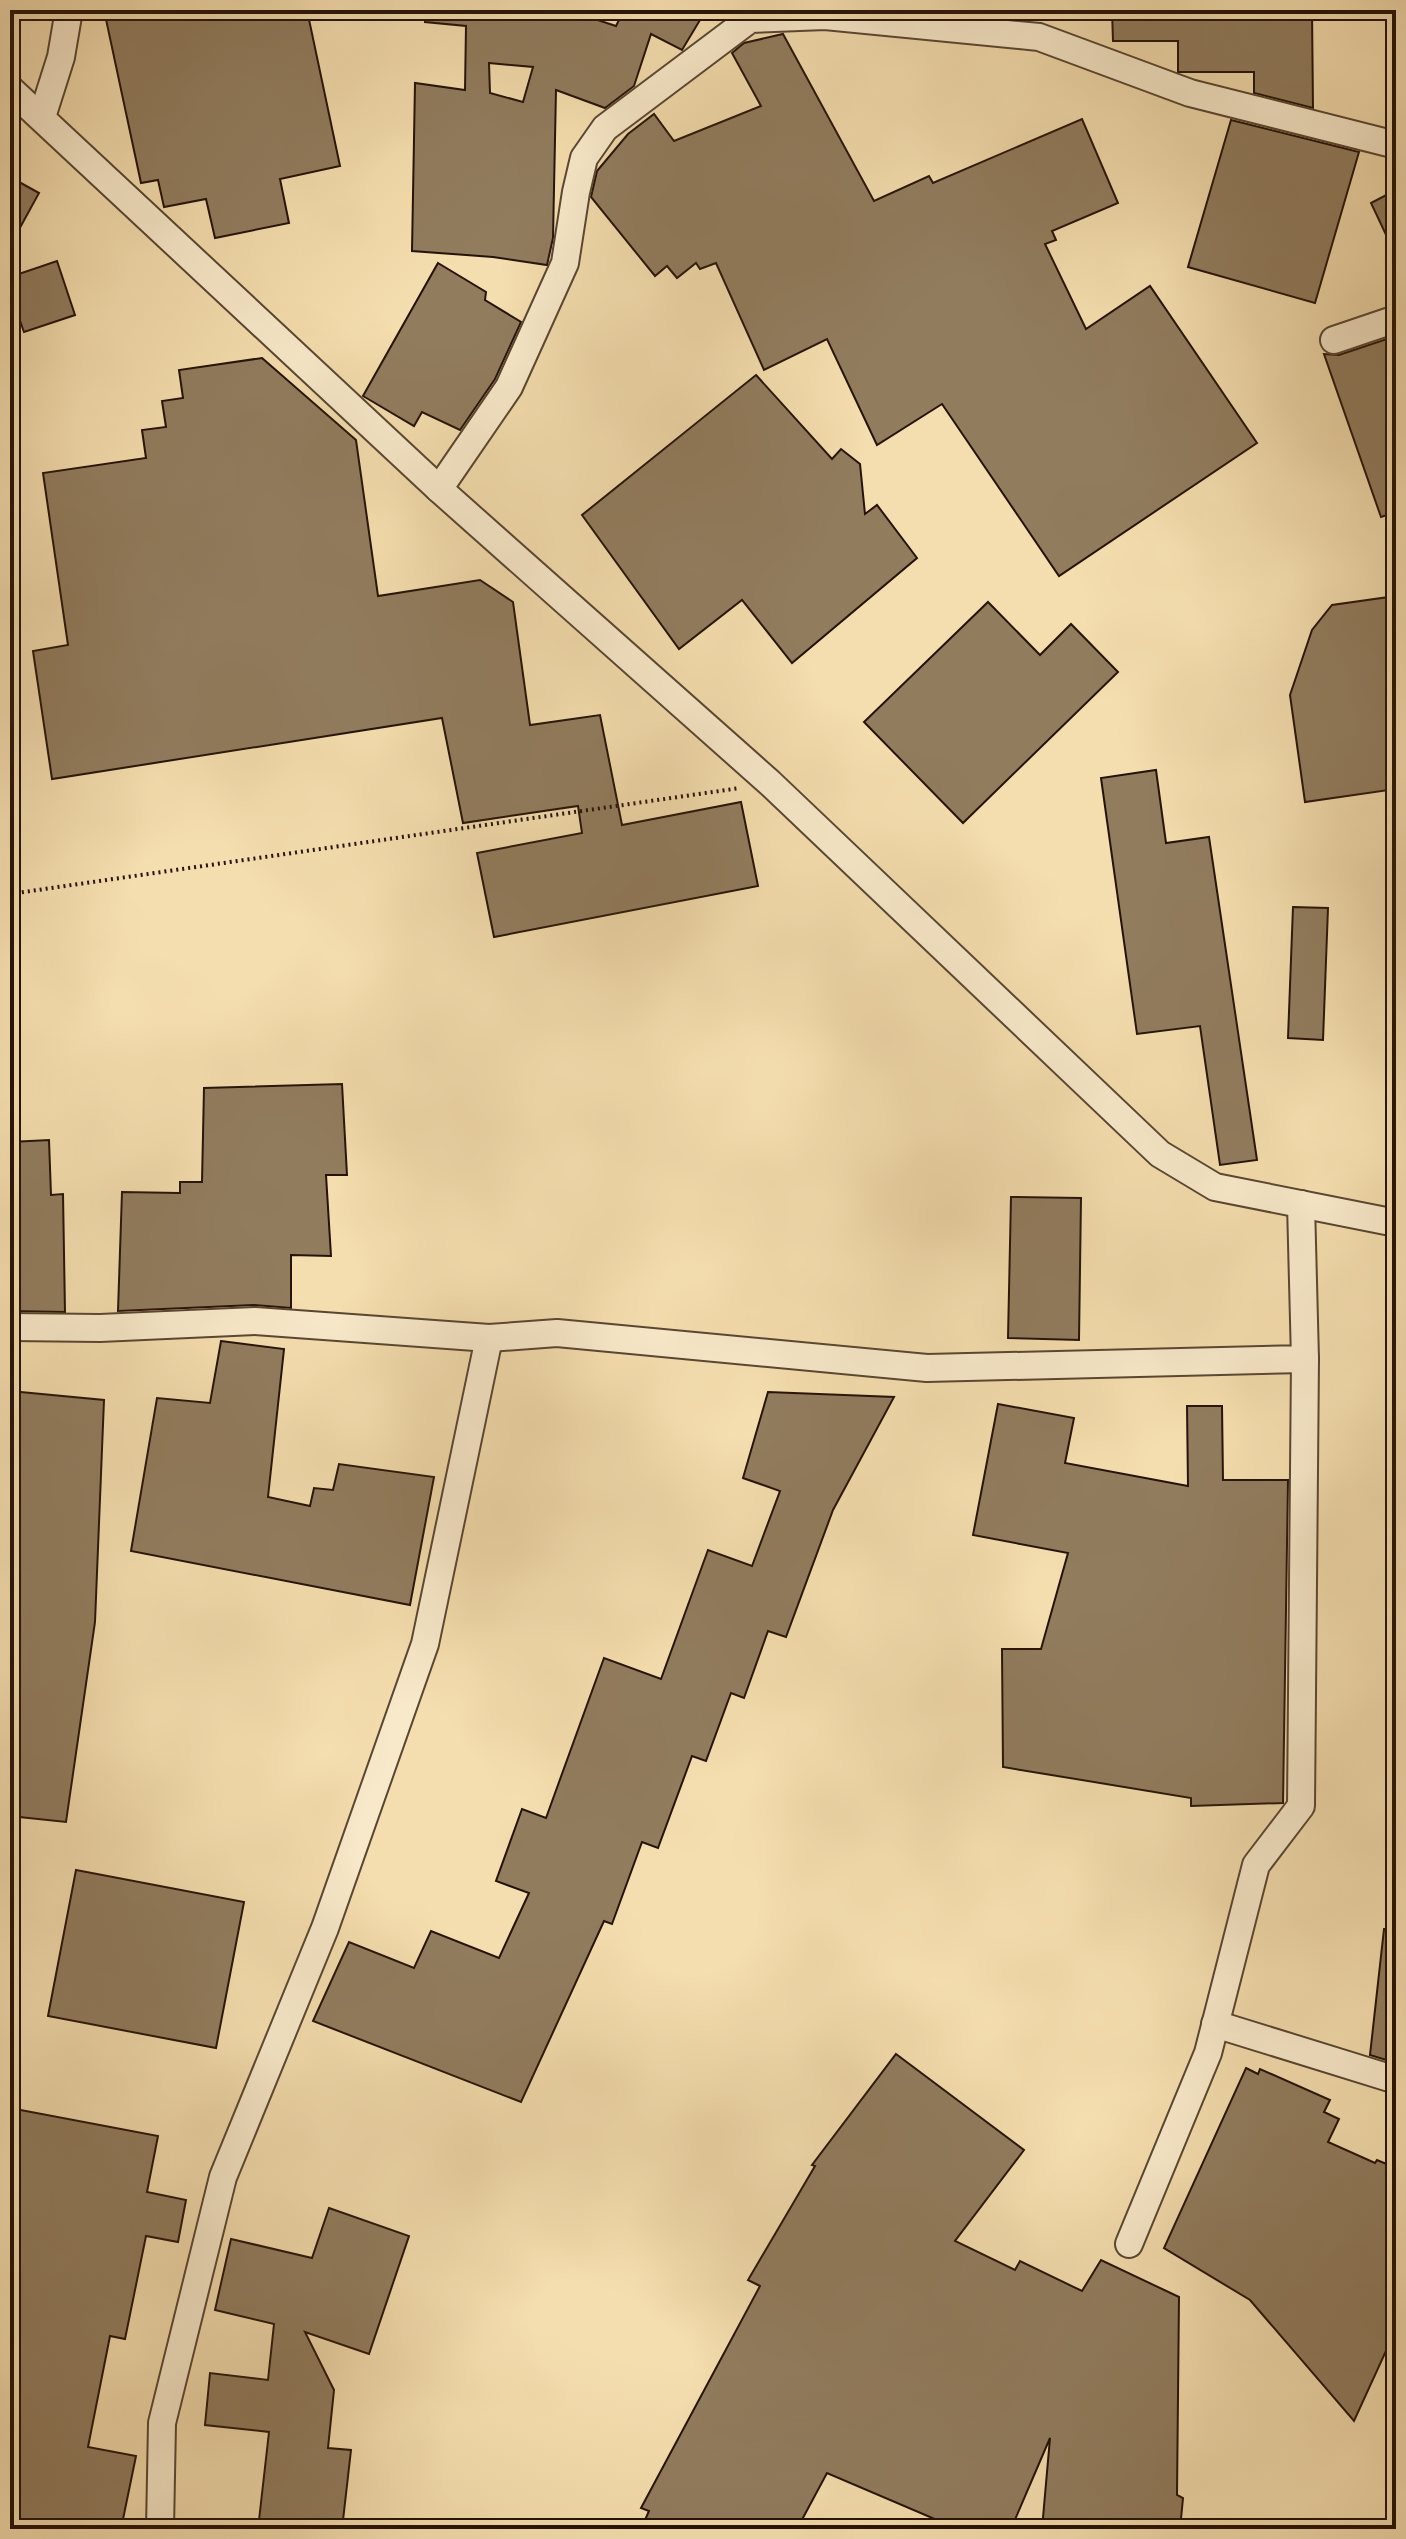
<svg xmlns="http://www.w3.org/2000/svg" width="1406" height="2539" font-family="'IM FELL Double Pica',serif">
<rect width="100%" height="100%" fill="#f4ddae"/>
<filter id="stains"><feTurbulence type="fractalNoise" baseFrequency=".0025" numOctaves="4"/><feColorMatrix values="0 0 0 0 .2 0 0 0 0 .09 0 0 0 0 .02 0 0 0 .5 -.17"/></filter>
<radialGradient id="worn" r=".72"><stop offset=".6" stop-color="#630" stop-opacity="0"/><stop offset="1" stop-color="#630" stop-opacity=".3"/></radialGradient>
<!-- building -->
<g fill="#917c5e" stroke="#251308" stroke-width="2" fill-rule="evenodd">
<path d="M104,10h203l33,156 -60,13 9,44 -74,15 -9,-39 -42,8 -6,-27 -17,3z"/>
<path d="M425,10h142l49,16 8,-16h82l-24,40 -31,-16 -17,52 -29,22 -49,-18 -3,148 -6,27 -54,-8 -81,-6 3,-168 50,7 1,-64 -41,-4zM489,63l44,4 -10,35 -33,-9z"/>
<path d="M1112,10h200l1,98 -59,-15v-21h-76v-31h-65z"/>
<path d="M783,34l91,167 55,-25 4,7 149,-64 36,84 -66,28 4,9 -11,4 41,85 64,-43 107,157 -198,133 -117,-172 -65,41 -50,-106 -63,31 -48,-107 -16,6 -4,-6 -19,15 -10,-12 -12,10 -64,-79 6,-26 31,-37 26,-20 20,27 87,-35 -29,-53 12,-10z"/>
<path d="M1231,120l128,32 -44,151 -127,-36z"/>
<path d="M10,177l29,16 -29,53z"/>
<path d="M1396,190v66l-25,-53z"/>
<path d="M57,261l18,54 -51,17 -14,-40v-15z"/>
<path d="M438,263l48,29 -1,8 36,22 -26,57 -35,51 -38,-18 -8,14 -51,-30z"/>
<path d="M1396,336v176l-15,5 -57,-163 15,1z"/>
<path d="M262,358l94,82 22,156 102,-16 33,22 17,123 70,-10 22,110 119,-23 17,84 -264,51 -17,-84 105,-20 -4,-27 -115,17 -21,-105 -390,61 -19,-128 35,-6 -25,-172 103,-15 -4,-28 24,-3 -4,-26 21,-3 -4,-28z"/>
<path d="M756,375l76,84 9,-10 19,15 5,50 12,-9 40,53 -125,105 -50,-63 -63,49 -97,-134z"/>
<path d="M1396,596v193l-91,13 -15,-107 22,-65 20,-25z"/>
<path d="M988,602l52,53 31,-31 47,48 -155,151 -99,-101z"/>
<path d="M1156,770l10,73 43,-6 48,323 -37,5 -20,-139 -63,8 -36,-256z"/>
<path d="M1293,907l35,1 -5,132 -35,-2z"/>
<path d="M342,1084l5,91h-21l5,81 -40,-1v53l-37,-3 -136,6 4,-119 58,1v-11h22l2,-94z"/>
<path d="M49,1140l2,55 12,-1 2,118 -55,-1v-169z"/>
<path d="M1011,1197l70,1 -2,142 -71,-2z"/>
<path d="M221,1341l63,8 -16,148 42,9 4,-18 19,2 6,-26 95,13 -24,128 -279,-54 26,-153 53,5z"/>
<path d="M10,1391l94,9 -9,222 -29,200 -56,-6z"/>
<path d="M768,1392l126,5 -61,113 -47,127 -18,-6 -24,67 -13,-5 -25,68 -14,-5 -34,92 -16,-6 -30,82 -8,-3 -83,181 -208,-81 36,-79 65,26 17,-37 68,27 30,-65 -33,-12 26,-72 24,9 58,-160 57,21 47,-129 44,16 28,-75 -37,-13z"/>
<path d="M998,1404l76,14 -9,45 123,23 -1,-80h35l1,74h65l-5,323 -92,3v-8l-188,-31 -1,-118h39l27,-96 -95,-18z"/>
<path d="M76,1870l168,32 -28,146 -168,-32z"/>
<path d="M1384,1929l12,1v133l-26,-8z"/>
<path d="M896,2054l128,96 -69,91 60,29 5,-9 62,30 19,-31 78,37 -2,198 6,3 -3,31h-138l8,-91 -39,91h-53l-131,-56 -30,56h-156l8,-18 -8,-3 119,-222 -12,-6 67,-114 -3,-1z"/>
<path d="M1246,2068l12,6 2,-5 70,31 -6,12 15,7 -11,23 47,21 2,-3 19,8v161l-42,92 -104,-121 -86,-52z"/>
<path d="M10,2108l148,28 -11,56 39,8 -8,42 -32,-6 -21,103 -15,-3 -22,111 48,9 -15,73h-111z"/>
<path d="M329,2208l80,28 -40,118 -64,-22 29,58 -6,58 23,2 -9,79h-84l11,-97 -64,-7 5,-52 58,7 6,-56 -59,-14 16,-71 81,19z"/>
</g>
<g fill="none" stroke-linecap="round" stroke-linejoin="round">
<defs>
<g id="minor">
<path d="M10,89l429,400 331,294 390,371 55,33 181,36"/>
<path d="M42,117l19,-60 8,-47"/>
<path d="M1334,340l62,-21"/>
<path d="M439,489l70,-102 56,-124 11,-71 8,-34 21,-30 145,-109 75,-3 214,21 151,56 206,52"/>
<path d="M10,1327l90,1 155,-7 234,17 68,-5 370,35 378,-9 -4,-155"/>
<path d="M1215,2024l181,56"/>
<path d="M1129,2244l79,-191 48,-188 45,-59 4,-447"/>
<path d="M160,2529l2,-106 61,-246 102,-249 100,-284 64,-306"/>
</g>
</defs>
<!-- minor casing -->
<use href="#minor" stroke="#594632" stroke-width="30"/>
<!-- path -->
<path stroke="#251308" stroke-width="4" stroke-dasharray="2 4" stroke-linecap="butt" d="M10,894l730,-106"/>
<!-- minor -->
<use href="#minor" stroke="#f8e9ca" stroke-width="26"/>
</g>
<!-- margin -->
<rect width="1406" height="2539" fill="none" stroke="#f4ddae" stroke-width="40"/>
<rect x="12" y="12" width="1382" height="2515" fill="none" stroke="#251308" stroke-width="4"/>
<rect x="20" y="20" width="1366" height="2499" fill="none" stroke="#251308" stroke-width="2"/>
<rect width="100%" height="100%" filter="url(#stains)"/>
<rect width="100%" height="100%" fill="url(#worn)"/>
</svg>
